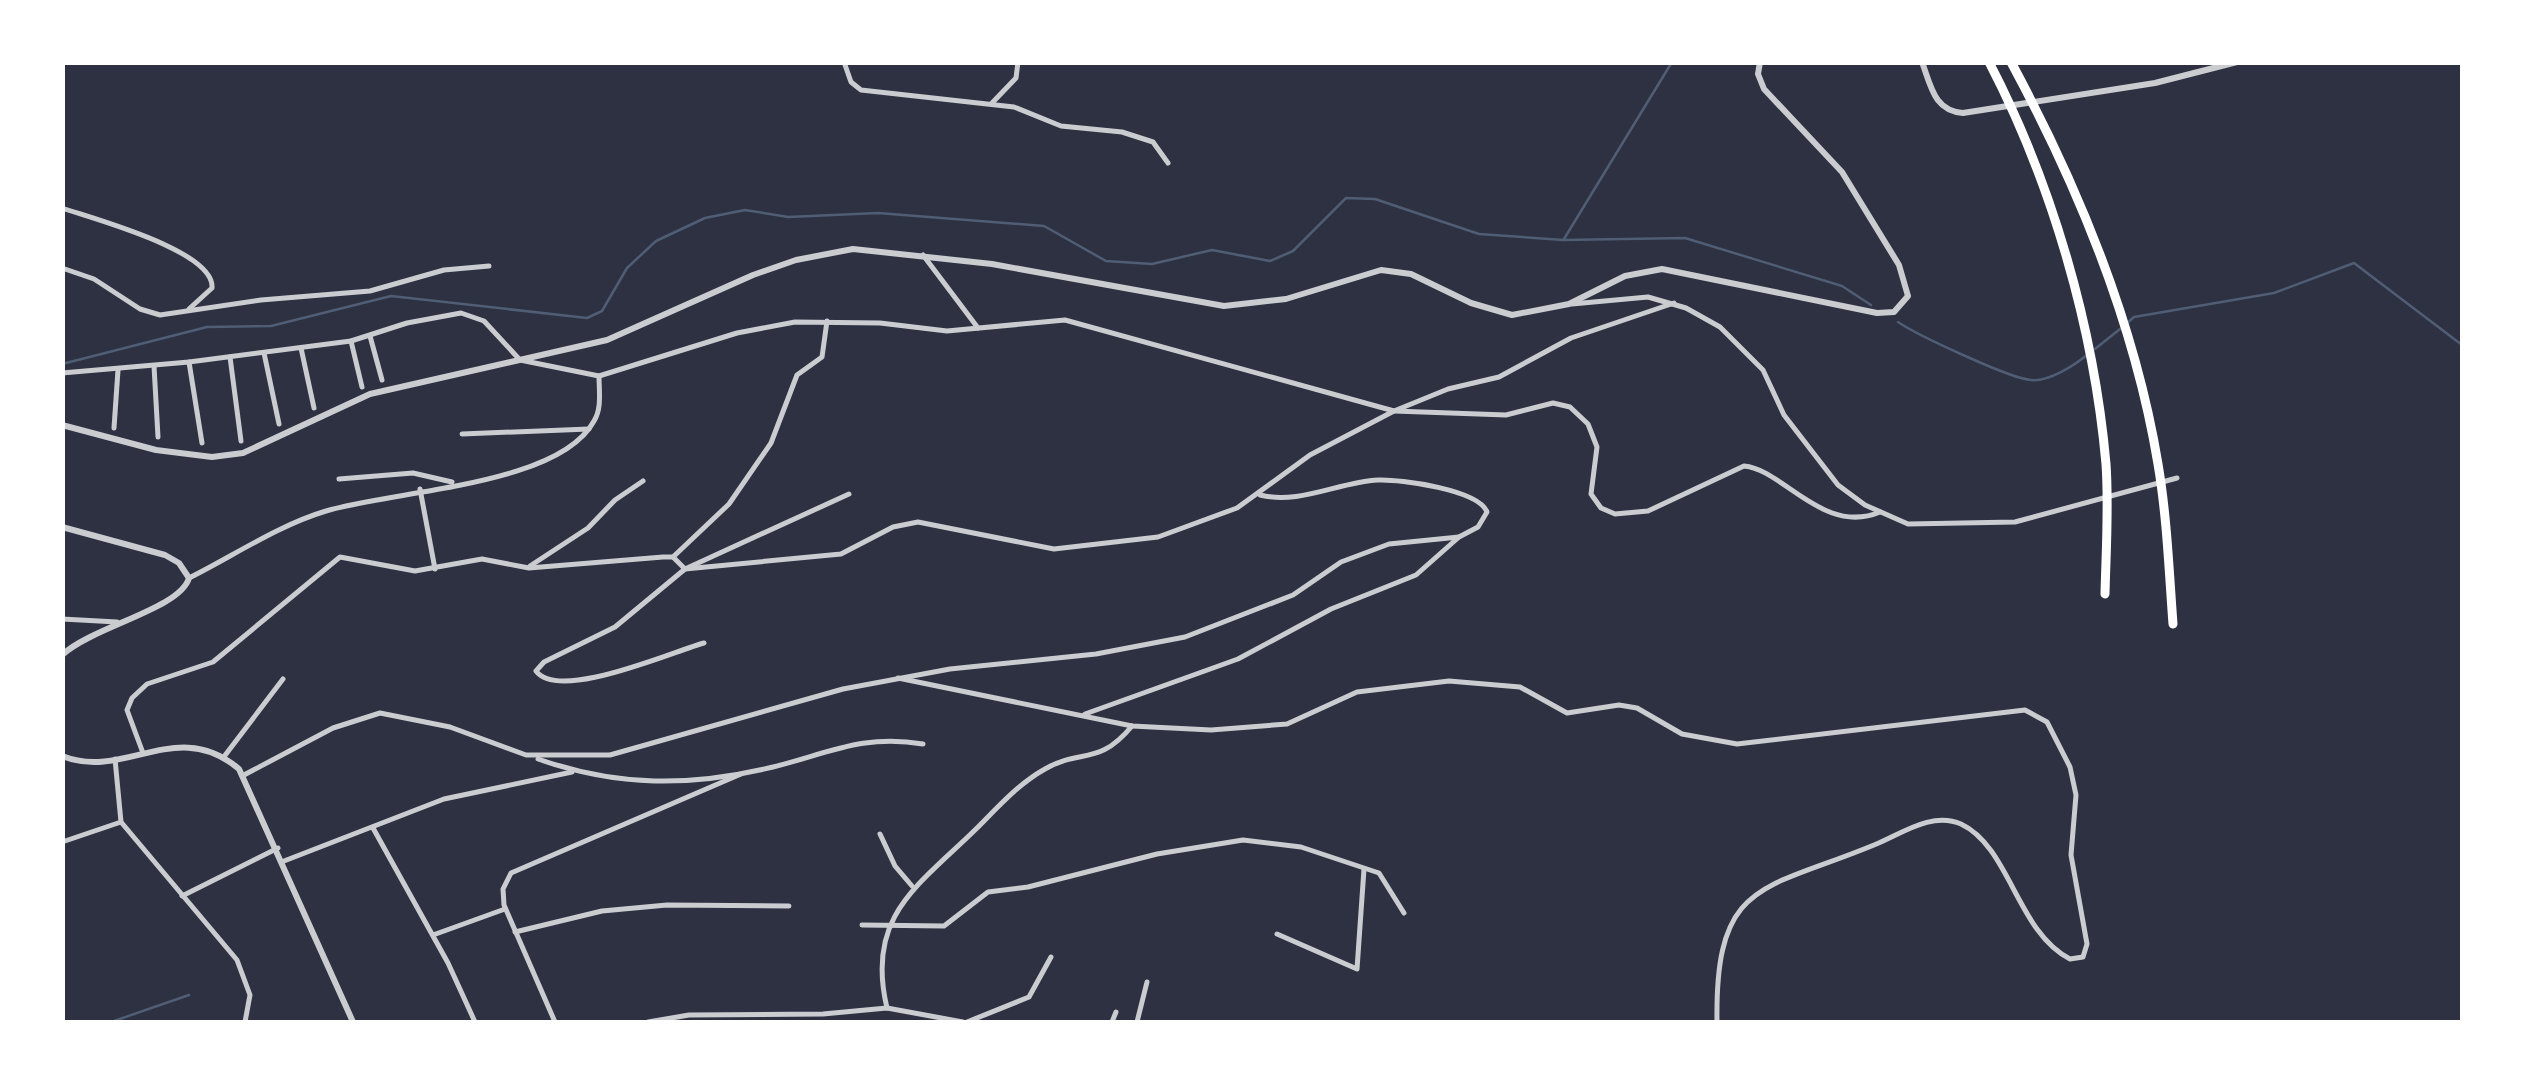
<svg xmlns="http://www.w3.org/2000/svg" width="2525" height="1085" font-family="'Sofia Sans Condensed',sans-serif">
<rect width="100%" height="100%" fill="#2d3142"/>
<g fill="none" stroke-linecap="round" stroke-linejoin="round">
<!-- stream -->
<g stroke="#4f5d75" stroke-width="2.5">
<path d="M1564,239l108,-177"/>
<path d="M1898,322c19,13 113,57 133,58 18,2 44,-15 57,-26"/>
<path d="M2126,324l8,-7 140,-24 80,-30 108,82"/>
<path d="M2095,349l25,-20"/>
<path d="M62,364l145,-37 64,-1 120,-30 196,22 15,-7 25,-43 29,-27 49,-23 40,-8 43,7 90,-4 166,13 62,35 46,3 60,-14 58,11 23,-10 53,-53 29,1 104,35 84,6 122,-2 157,48 29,19"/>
<path d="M111,1022l78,-27"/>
</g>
<!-- minor -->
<g stroke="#caccd0" stroke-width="5">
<path d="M844,62l7,20 10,8 153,17 47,19 61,6 31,10 15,21"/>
<path d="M992,103l24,-25 2,-16"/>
<path d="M62,208c32,11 153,43 150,80l-23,21"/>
<path d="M923,255l55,73"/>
<path d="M62,268l32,11 46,30 20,6 101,-15 109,-9 74,-21 45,-4"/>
<path d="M1572,304l76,-7 38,11 34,19 43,43 21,45 54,70 27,20 43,19 107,-2 162,-44"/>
<path d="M370,336l12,44"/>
<path d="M351,341l11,46"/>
<path d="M301,348l13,60"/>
<path d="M264,353l15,71"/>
<path d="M230,357l11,84"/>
<path d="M189,362l13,81"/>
<path d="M154,366l4,71"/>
<path d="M62,373l127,-11 162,-21 56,-18 54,-10 23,8 36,39 79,16 138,-43 58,-11 85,1 67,8 118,-11 329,91 112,4 47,-12 17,4 18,17 9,23 -6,47 10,14 14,6 33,-3 96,-45c39,3 79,70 136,46"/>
<path d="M114,428l4,-58"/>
<path d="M462,434l127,-5"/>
<path d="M339,479l74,-6 39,9"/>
<path d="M420,489l15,80"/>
<path d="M673,557l56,-53 42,-61 26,-68 25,-18 5,-36"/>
<path d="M530,566l58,-38 27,-28 28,-19"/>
<path d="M189,578c44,-22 90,-53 137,-67 70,-21 233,-25 268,-90 8,-13 5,-30 5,-45"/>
<path d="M62,619l55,3"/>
<path d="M704,643c-33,9 -145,59 -168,28l8,-9 71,-35 70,-58 164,-75"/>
<path d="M898,678l234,48 79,4 76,-6 70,-32 92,-11 71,6 47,26 52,-8 18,3 45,26 55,10 288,-34 22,12 23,45 6,28 -5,60 16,89 -4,13 -13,2c-53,-27 -60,-112 -109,-135 -30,-13 -61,11 -87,21 -111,46 -159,34 -157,177"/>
<path d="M1085,714l153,-55 93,-50 85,-34 43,-38 19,-10 9,-15c-8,-22 -86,-33 -109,-32 -39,2 -79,25 -118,15"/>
<path d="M143,753l-16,-43 5,-12 15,-14 66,-22 127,-105 75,14 67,-12 47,9 134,-11h10l12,12 156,-15 52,-27 25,-5 136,27 104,-12 79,-29 73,-53 84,-44 54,-22 51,-12 72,-39 103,-35"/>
<path d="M223,758l60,-79"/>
<path d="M115,759l6,63 116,138 13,35 -5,27"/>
<path d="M538,759c80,28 152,28 235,8 56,-14 90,-33 150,-23"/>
<path d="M244,775l89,-47 47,-15 70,14 76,28h84l233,-66 107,-20 146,-15 89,-17 108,-42 48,-33 48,-18 70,-7"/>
<path d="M373,828l75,135 27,59"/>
<path d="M880,834l15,32 17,20"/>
<path d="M62,842l59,-20"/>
<path d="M284,861l160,-62 128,-27"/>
<path d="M182,896l96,-48"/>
<path d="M862,925l82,1 44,-34 40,-5 129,-33 86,-14 58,7 78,26 25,40"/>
<path d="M515,932l87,-21 65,-6 122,1"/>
<path d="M1277,934l80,35 7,-100"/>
<path d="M433,935l72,-26"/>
<path d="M887,1008c-22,-92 31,-122 89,-179 21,-21 42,-45 69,-60 36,-21 53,-2 87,-43"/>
<path d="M555,1022l-51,-117 -1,-16 8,-16 230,-99"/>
<path d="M648,1022l41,-7 134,-1 64,-6 76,14"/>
<path d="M967,1022l62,-25 22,-40"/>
<path d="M1112,1022l4,-10"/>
<path d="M1137,1022l10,-40"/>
</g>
<!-- tertiary -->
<g stroke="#caccd0" stroke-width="6">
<path d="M1922,62c9,24 12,49 41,51l192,-30 82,-21"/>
<path d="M62,425l94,25 56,7 31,-4 127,-59 237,-54 146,-65 43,-15 57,-11 139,15 232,42 62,-7 95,-29 30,4 60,29 41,12 57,-11 56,-28 37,-7 215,44 17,-1 14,-16 -9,-31 -57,-93 -78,-83 -6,-15 2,-12"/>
<path d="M62,527l103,28 14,8 10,15c-9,31 -95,48 -127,77"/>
<path d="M62,756c63,25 115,-40 177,13l114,253"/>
</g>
<!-- motorway -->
<g stroke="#fff" stroke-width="9">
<path d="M1989,62c63,121 105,266 117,402 3,43 0,87 -1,130"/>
<path d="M2011,62c67,124 124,263 147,402 9,53 11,107 15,160"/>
</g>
</g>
<!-- border -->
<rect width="2525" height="1085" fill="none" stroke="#ffffff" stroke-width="130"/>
</svg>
